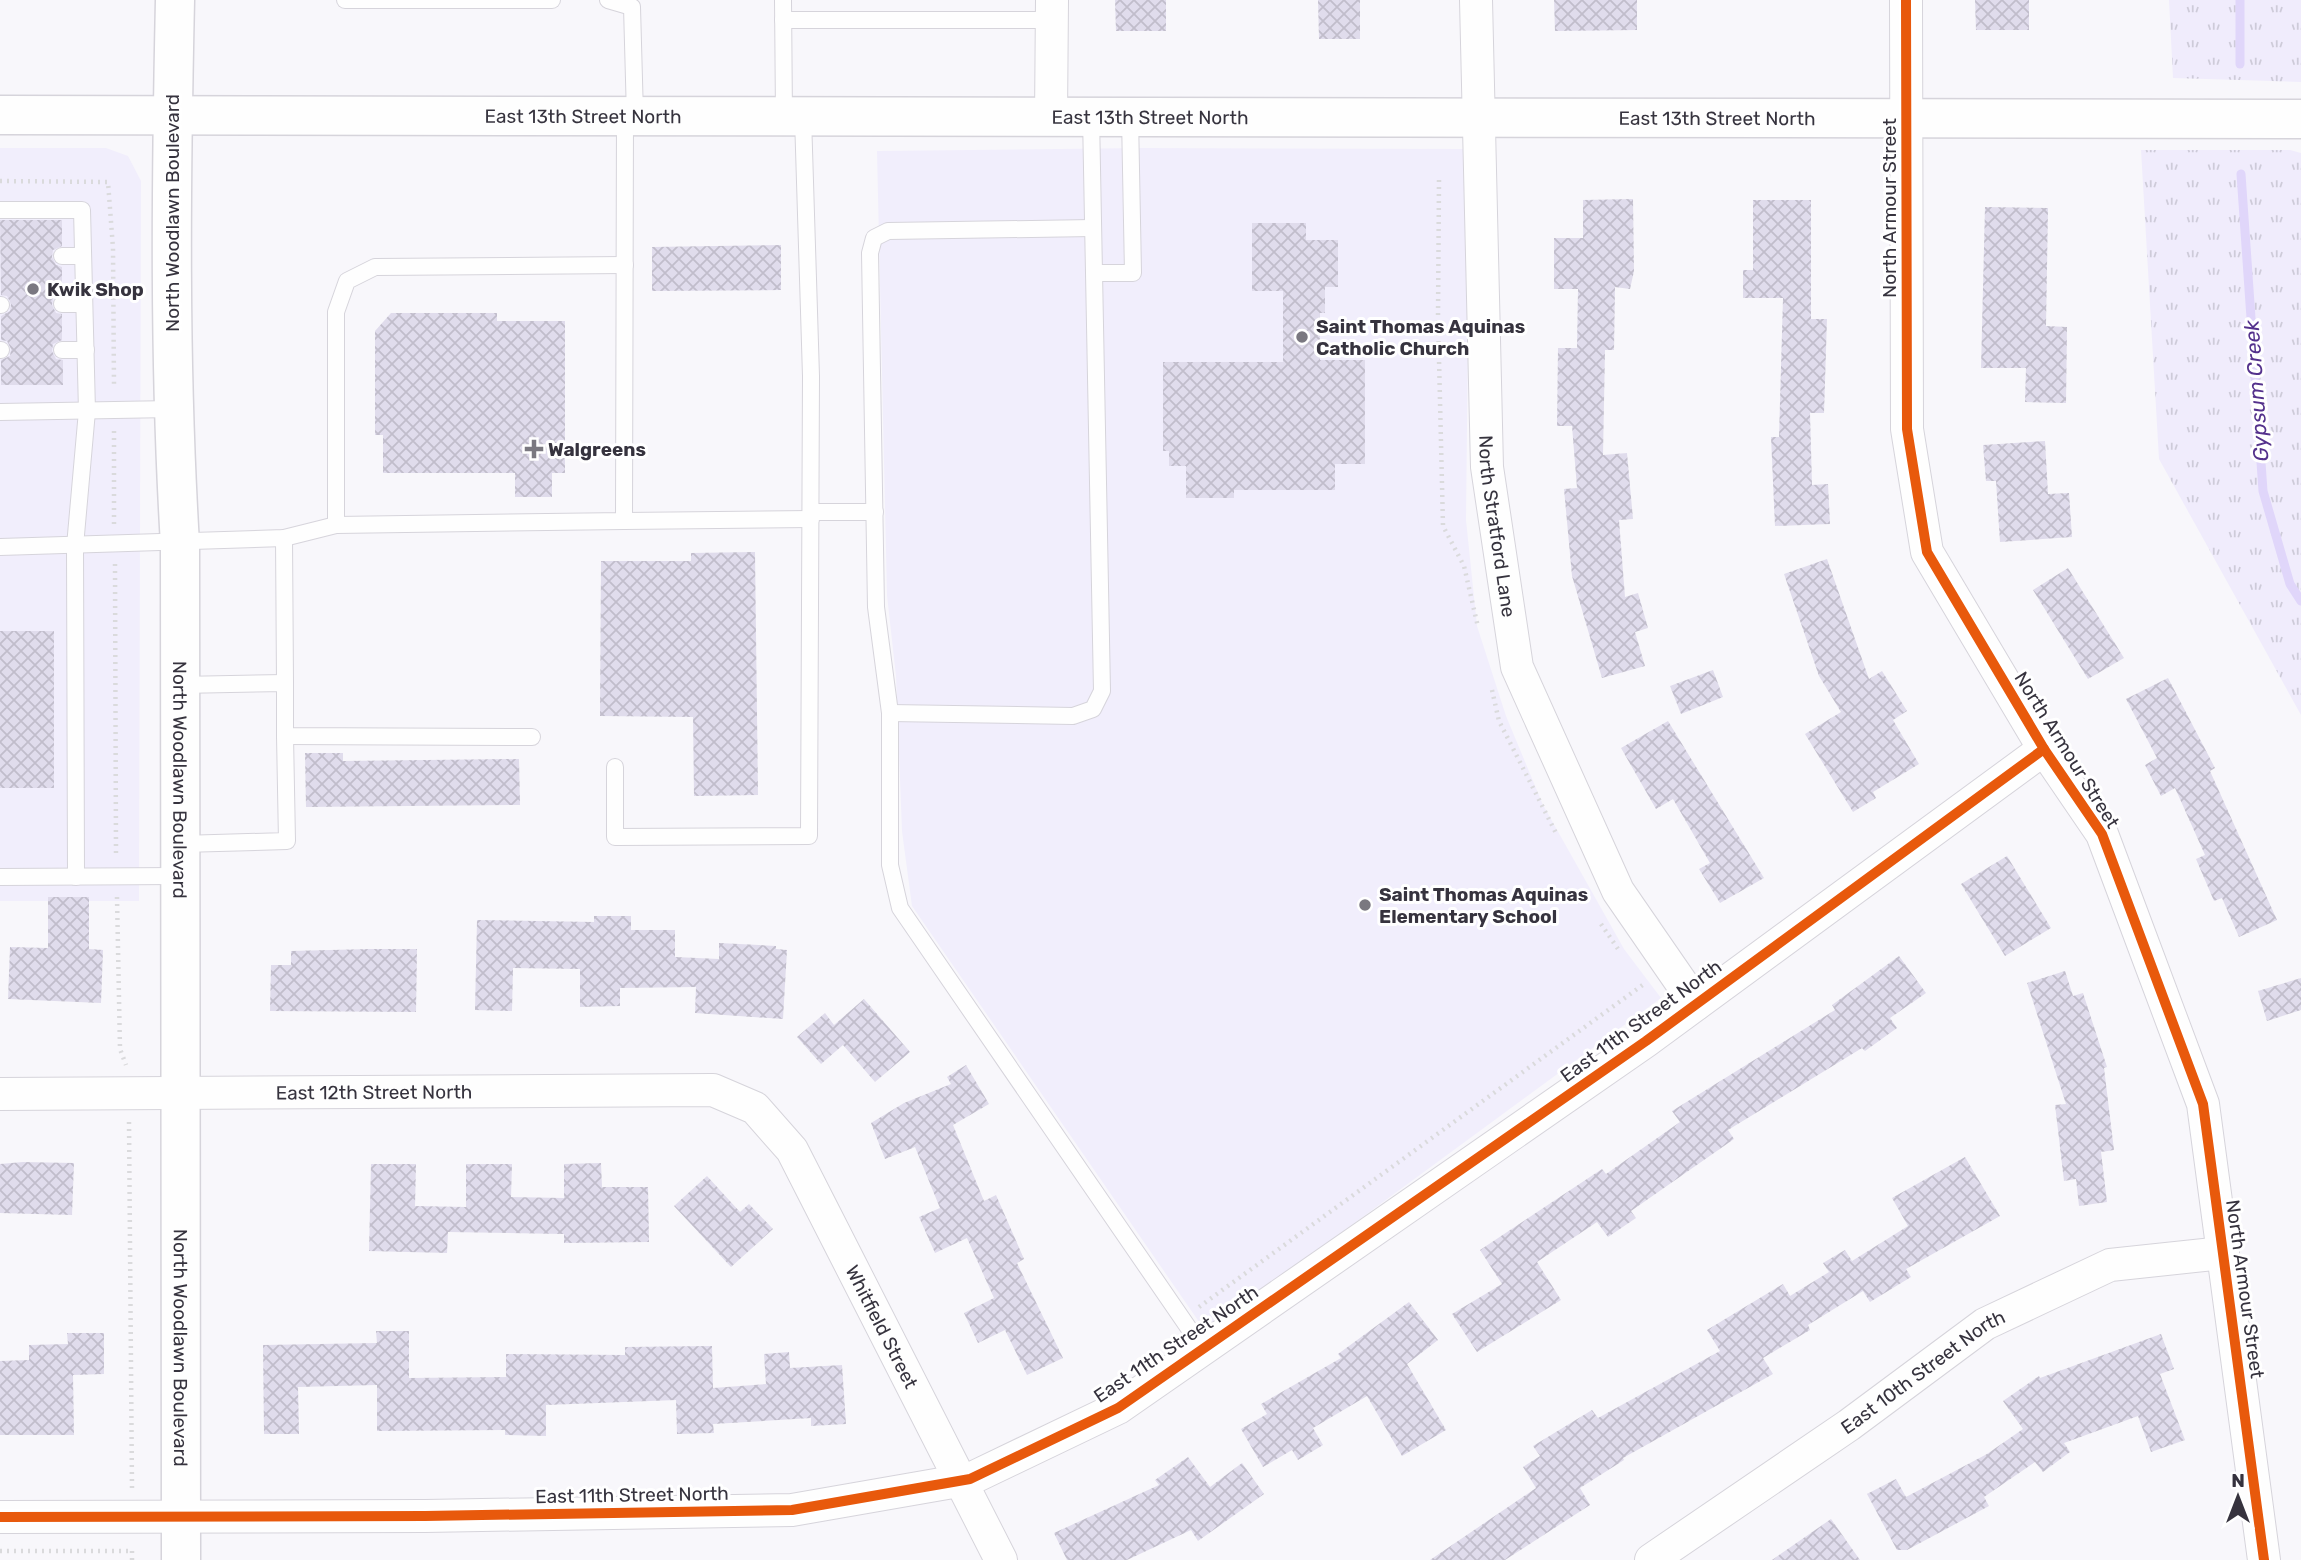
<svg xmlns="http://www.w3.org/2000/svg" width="2301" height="1560" font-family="Rubik,sans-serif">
<defs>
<pattern id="grass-tufts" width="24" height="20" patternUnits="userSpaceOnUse" patternTransform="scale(1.75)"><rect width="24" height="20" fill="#f0ecfc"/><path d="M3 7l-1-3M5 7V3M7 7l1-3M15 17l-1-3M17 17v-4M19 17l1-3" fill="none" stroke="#cecbd9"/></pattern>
<pattern id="building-cross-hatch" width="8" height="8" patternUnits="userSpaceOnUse" patternTransform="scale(1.75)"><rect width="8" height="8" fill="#e0dcec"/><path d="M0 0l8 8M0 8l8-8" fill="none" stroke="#c1bdcb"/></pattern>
</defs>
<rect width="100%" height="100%" fill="#f8f7fb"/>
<!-- built -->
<g fill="#f1eefc">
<path d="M0,148h106l22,8 13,25 -2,720h-139z"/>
<path d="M1143,148l327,1 -4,371 11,106 29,90 37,89 81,144 37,49 -455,334 -294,-426 -10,-75 -6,-155 -9,-81 -10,-444z"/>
</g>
<!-- grass -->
<g fill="url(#grass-tufts)">
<path d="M2169,0h132v82l-128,-4z"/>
<path d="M2141,150h149l11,3v562l-142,-256z"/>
</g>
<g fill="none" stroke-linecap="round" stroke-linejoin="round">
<!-- stream -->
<g stroke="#e0d6fa" stroke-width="9">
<path d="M2240,64v-64"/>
<path d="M2241,174l22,317 27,93 11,17"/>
</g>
</g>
<!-- building -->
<g fill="url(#building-cross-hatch)">
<path d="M1115,0h51v31h-50z"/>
<path d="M1318,0h42v39h-41z"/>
<path d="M1554,0h83v30l-82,1z"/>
<path d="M1975,0h54v30h-53z"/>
<path d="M1633,199l1,72 -4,18 -15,-2 -1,63h-9l-2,105 24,-2 6,66 -14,1 6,77 13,-4 10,35 -13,4 10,34 -43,12 -30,-102 -8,-87 13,-1 -5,-62h-15l1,-78h19l1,-59h-24v-51h29v-38z"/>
<path d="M1753,200h58v119h16l-3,94h-14l2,72 16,-1 2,40 -55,2 -4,-89h8l4,-139h-40v-28h10z"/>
<path d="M1985,207l63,1 -2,118 21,1 -1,76 -41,-1 1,-34h-45z"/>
<path d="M0,220h62v26l-9,4 -1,7 4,8 6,2v26l-9,5 -1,7 4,8 6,1v26l-9,4 -1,7 4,8 7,1v25h-62v-25l9,-4 1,-7 -4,-8 -6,-1v-24l9,-5 1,-7 -4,-8 -6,-1z"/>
<path d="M1252,223h54v17h32v47h-13v26h-5v47h45v104h-30v26h-101v8h-48v-32h-17v-15h-6v-89h120v-71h-31z"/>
<path d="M781,245v45l-129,1v-44z"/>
<path d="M391,313h106v8h68v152h-13v24h-37v-24h-132v-38h-8v-104z"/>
<path d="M2045,441l3,53 21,-1 3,44 -72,5 -4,-61h-10l-3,-36z"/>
<path d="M755,552l3,243 -64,1 -1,-79 -93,-1 1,-155h90v-8z"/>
<path d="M1827,559l42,120 13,-8 25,40 -14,9 26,44 -46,28 3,6 -23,14 -48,-78 36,-22 -22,-36 -35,-102z"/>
<path d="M2068,568l56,90 -36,21 -55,-89z"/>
<rect x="0" y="631" width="54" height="157"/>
<path d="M1713,670l10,27 -42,17 -11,-28z"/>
<path d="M2168,678l47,90 -5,3 67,149 -38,17 -17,-39 -8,3 -18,-42 9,-4 -30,-67 -14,8 -16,-31 12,-7 -31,-59z"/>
<path d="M1668,721l96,157 -44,25 -21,-34 11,-6 -37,-64 -17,10 -35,-61z"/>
<path d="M305,753h38v8l176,-2 1,46 -214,2z"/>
<path d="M2007,856l44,72 -46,28 -44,-72z"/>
<path d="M48,897h41v52l14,1 -2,53 -93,-4 2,-52 38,1z"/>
<path d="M594,916h37v14h44v27l44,2v-16l57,3v3l11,1 -4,69 -88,-6 1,-26 -76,1v18l-40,1v-38l-67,-1 -1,43 -37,-1 2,-90 117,2z"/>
<path d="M370,949h47l-1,63 -146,-1 1,-46h20v-14z"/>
<path d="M1899,956l27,37 -36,25 7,10 -32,23 -3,-3 -134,82 6,9 -103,72 5,7 -28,19 -11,-15 -60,40 24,38 -84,52 -25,-38 50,-30 -22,-34 122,-81 4,5 74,-52 -8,-11 163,-101 -3,-5z"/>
<path d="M2065,971l8,25 10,-3 24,74 -3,1 10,82 -13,2 6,50 -28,4 -3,-27 -12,2 -9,-76 11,-1 -39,-121z"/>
<path d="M2301,978v32l-34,11 -9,-30z"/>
<path d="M864,999l46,53 -35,30 -32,-37 -22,19 -24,-27 28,-24 9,12z"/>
<path d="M966,1065l23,39 -36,21 31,76 12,-6 28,64 -7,4 46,95 -36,17 -22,-45 -27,13 -14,-30 30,-15 -27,-60 -32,15 -16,-36 21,-9 -25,-61 -30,12 -14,-36 33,-20 47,-19 -4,-7z"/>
<path d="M1965,1157l35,59 -94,53 5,8 -41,25 -7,-11 -55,34 2,5 -47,28 10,16 -150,84 1,2 -44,28 10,17 -85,55h-75l106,-72 -13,-21 17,-11 -7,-10 59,-36 6,8 122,-67 -13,-21 76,-46 7,12 39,-24 -6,-9 22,-13 7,11 56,-35 -16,-28z"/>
<path d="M23,1162l51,1 -2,52 -72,-2v-49z"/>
<path d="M601,1163l1,24h46l1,55 -85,1v-9l-116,-2 -1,21 -78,-2 2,-87h45l-1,42 51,1v-43h46l-1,33 53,1v-34z"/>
<path d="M707,1176l33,36 9,-8 24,25 -42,38 -57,-61z"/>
<path d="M1409,1302l29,38 -31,24 39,66 -44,26 -35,-60 -54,32 10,17 -25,15 -6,-10 -29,17 -22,-38 26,-15 -6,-10 80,-46 -3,-4z"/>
<path d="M376,1331h33v47l97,-1v-23l119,1v-8l87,-1 1,42 53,-4 -2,-30 25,-2 1,16 52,-3 4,59 -35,2v-8l-98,6 1,9 -37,1 -1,-34 -130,5v31l-41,-1v-5l-128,1v-46l-79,2 1,47h-35l-1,-89 114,-2z"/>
<path d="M67,1333h37v41l-31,1 1,60h-74v-74l29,-1v-15l39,-1z"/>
<path d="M2161,1334l13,35 -14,5 25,66 -34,12 -13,-36 -74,27 6,9 -27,20 -8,-10 -51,35 5,9 -82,44h-10l-30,-56 29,-15 10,18 81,-43 36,-25 -20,-28 36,-25 1,2z"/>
<path d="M1188,1457l22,30 32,-24 22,31 -66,47 -7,-11 -64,30h-60l-13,-27 105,-48 -4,-5z"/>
<path d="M1831,1519l29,41h-88z"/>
</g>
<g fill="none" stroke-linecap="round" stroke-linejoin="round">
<defs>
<g id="lane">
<path d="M345,0h207"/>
<path d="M608,0l24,7 3,109"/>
<path d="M783,0l1,116"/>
<path d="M783,20h269"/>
<path d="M0,210h82l5,201 -12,135 1,331"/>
<path d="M1093,228l-205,3 -14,7 -4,15 6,354 14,106v152l10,43 303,441"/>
<path d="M62,256h21"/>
<path d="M1095,273h38l-3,-156"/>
<path d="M62,304h22"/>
<path d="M0,305h1"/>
<path d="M0,350h1"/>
<path d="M62,350h24"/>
<path d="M0,412l172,-3"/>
<path d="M811,512h64"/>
<path d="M624,521l187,-2"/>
<path d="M336,525v-213l11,-31 28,-14 250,-2"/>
<path d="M284,538l1,145"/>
<path d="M0,547l284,-9 52,-13 288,-4 1,-404"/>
<path d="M180,685l105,-2v53l247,1"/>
<path d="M890,713l183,3 20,-7 9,-18 -11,-575"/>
<path d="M615,767v70l194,-1 2,-460 -8,-259"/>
<path d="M181,844l106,-3 -2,-105"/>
<path d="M0,877l179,-1"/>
</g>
<g id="street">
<path id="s1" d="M1476,0l11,467 30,200 101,224 78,113"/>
<path d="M1906,0l1,429 20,123 117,197 58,85 101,270 61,456"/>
<path d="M1051,118l1,-118"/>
<path id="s2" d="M0,1094l713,-4 42,18 37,42 209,410"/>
<path d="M0,1517l425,-1 367,-6 178,-31 148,-71 528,-367 398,-292"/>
<path id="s3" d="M1651,1560l198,-135 136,-101 125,-59 113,-12"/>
</g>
<g id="secondary">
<path id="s4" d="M175,0c-4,182 -6,362 5,544l1,1016"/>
<path id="s5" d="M0,115l2301,4"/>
</g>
</defs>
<!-- lane casing -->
<use href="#lane" stroke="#d6d4db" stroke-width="18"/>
<!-- street casing -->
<use href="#street" stroke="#d6d4db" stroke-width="34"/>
<!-- secondary casing -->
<use href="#secondary" stroke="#d6d4db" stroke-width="41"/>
<!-- path -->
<g stroke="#dadadc" stroke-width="4.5" stroke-dasharray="2 5" stroke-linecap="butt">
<path d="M1439,180l-1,137 5,209 21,40 14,61"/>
<path d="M0,181l108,1 5,66 1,139"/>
<path d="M114,431v93"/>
<path d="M115,564l1,292"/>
<path d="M1492,690l7,31 58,114"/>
<path d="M117,897l3,152 6,16"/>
<path d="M1601,924l17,25"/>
<path d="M129,1122l3,366"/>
<path d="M1199,1307l445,-323"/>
<path d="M0,1551h132"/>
<path d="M132,1560v-14"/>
</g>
<!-- lane -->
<use href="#lane" stroke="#fefefe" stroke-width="16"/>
<!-- street -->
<use href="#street" stroke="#fefefe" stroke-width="32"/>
<!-- secondary -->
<use href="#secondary" stroke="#fefefe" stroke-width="38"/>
<defs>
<g id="cycleway">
<path d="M1906,0l1,429 20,123 117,197 58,85 101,270 61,456"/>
<path d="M0,1517l425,-1 367,-6 178,-31 148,-71 528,-367 398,-292"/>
</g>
</defs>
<!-- cycleway casing -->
<use href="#cycleway" stroke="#fff" stroke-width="15"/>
<!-- cycleway -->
<use href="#cycleway" stroke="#e8590c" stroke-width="10"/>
</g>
<!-- markers -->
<g fill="#7a7880" stroke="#fff" stroke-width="2.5">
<circle cx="33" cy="289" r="7"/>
<circle cx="1302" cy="337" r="7"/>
<path d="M530.5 438.5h7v7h7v7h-7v7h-7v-7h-7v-7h7z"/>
<circle cx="1365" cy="905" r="7"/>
</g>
<g text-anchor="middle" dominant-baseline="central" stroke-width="6" stroke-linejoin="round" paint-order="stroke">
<!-- street labels -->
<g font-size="19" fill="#36333e" stroke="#fff">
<text stroke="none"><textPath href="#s5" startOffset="583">East 13th Street North</textPath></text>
<text stroke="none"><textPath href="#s5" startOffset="1150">East 13th Street North</textPath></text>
<text stroke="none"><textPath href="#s5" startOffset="1717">East 13th Street North</textPath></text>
<text transform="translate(1889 208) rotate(-90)">North Armour Street</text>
<text transform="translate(172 213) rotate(-90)">North Woodlawn Boulevard</text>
<text stroke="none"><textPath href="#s1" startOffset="527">North Stratford Lane</textPath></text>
<text transform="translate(2067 750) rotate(58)">North Armour Street</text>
<text stroke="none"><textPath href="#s4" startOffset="780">North Woodlawn Boulevard</textPath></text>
<text transform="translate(1641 1021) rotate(-36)">East 11th Street North</text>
<text stroke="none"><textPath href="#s2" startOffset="374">East 12th Street North</textPath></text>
<text transform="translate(2245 1289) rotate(82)">North Armour Street</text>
<text stroke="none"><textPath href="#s2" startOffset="1013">Whitfield Street</textPath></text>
<text transform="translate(1176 1344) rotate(-34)">East 11th Street North</text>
<text stroke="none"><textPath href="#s4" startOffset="1348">North Woodlawn Boulevard</textPath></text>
<text stroke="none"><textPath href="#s3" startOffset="331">East 10th Street North</textPath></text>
<text transform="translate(632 1495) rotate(-1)">East 11th Street North</text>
</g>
<!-- poi labels -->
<g font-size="19" font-weight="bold" fill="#36333e" stroke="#fff" text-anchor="start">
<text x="47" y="289">Kwik Shop</text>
<text x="1316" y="326">Saint Thomas Aquinas<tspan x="1316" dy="22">Catholic Church</tspan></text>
<text x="548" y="449">Walgreens</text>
<text x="1379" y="894">Saint Thomas Aquinas<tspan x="1379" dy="22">Elementary School</tspan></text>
</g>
<!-- water labels -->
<g font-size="21" font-style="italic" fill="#54318c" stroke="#fff">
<text transform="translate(2256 391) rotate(-94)">Gypsum Creek</text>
</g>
</g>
<!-- north arrow -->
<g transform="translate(2238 1497)" stroke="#ffffff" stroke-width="5" paint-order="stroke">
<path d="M0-5L12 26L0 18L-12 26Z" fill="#36333e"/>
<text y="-10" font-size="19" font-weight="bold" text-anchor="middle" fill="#36333e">N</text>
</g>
</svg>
